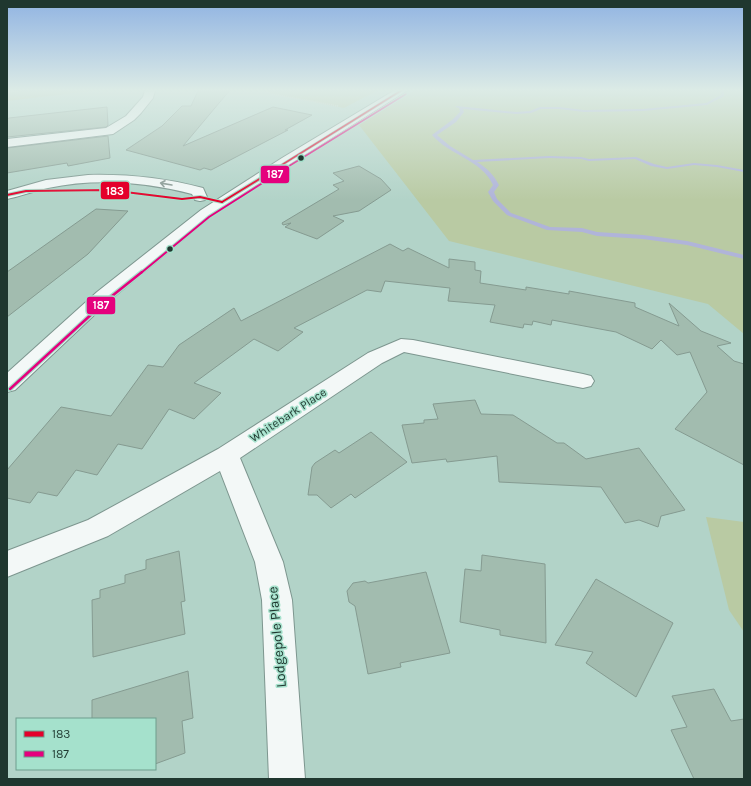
<svg xmlns="http://www.w3.org/2000/svg" width="751" height="786" font-family="Karla,sans-serif">
<rect width="100%" height="100%" fill="#b2d3c8"/>
<!-- green -->
<g fill="#b9caa3">
<path d="M7,90h93l-93,11z"/>
<path d="M262,90h116l-34,18 -72,-14z"/>
<path d="M416,90h328v244l-36,-30 -259,-63 -90,-116z"/>
<path d="M706,517l38,5v110l-15,-22z"/>
</g>
<g fill="none" stroke-linecap="round" stroke-linejoin="round">
<!-- stream -->
<path fill="#b0b4d9" fill-rule="evenodd" d="M720,90h4v6l-17,9 -64,6 -59,1 -25,-3h-18l-10,4 -15,1 -53,-5 1,3 -8,10 -19,13 13,11 23,14 76,-4 32,1 8,2 47,-2 18,7 13,3 27,-4 23,2 27,5v2l-27,-5 -23,-2 -27,4 -16,-3 -16,-7 -46,2 -8,-2 -32,-1 -72,4c10,6 17,13 22,23l-5,7 3,7 14,14 39,14 32,1 15,4 46,3 44,6 57,14v4l-57,-14 -44,-6 -46,-3 -15,-4 -35,-2 -40,-15 -14,-14 -5,-9 5,-7c-11,-25 -44,-30 -61,-50l20,-15 8,-8 -1,-4 -4,-1 2,-1 59,6 14,-1 10,-4h19l25,3 59,-1 63,-6 15,-8z"/>
</g>
<!-- building -->
<g fill="#a2bcaf" stroke="#859b91">
<path d="M230,90l-47,56 90,-39 39,8 -27,15h3l-77,40 -7,-2 -4,2 -74,-20 36,-24 20,-20h9l7,-15z"/>
<path d="M107,107l1,18 -2,2 -99,10v-18l2,-1z"/>
<path d="M108,136l2,22 -42,8 -1,-3 -60,10v-25z"/>
<path d="M359,166l22,13 10,11 -32,21 -26,5 11,5 -27,18 -32,-12 6,-4 -8,2 -1,-2 57,-34 -6,-4 11,-4 -11,-8z"/>
<path d="M96,209l32,2 -40,43 -81,63v-45z"/>
<path d="M390,244l13,7 5,-3 41,20v-9l26,3v8l6,1 -1,12 46,7v-3l43,7v-3l66,12v4l44,19 -10,-23 32,28 30,12 -14,3 17,15 10,3v101l-69,-36 32,-37 -17,-40 -13,3 -16,-15 -9,9 -36,-17 -64,-12 -1,5 -18,-4 -1,4 -8,-1 -1,4 -33,-6 5,-17 -47,-4 2,-13 -65,-7 -4,11 -14,-2 -73,38 9,4 -25,19 -24,-12 -60,44 27,10 -27,26 -25,-10 -27,40 -24,-5 -21,31 -21,-5 -19,26 -19,-4 -8,11 -23,-5v-28l54,-63 50,9 37,-51 15,2 16,-22 55,-37 7,13z"/>
<path d="M475,400l6,14 32,1 44,28h7l22,16 53,-11 46,62 -24,6 -3,11 -19,-7 -14,3 -24,-36 -102,-5 -2,-26 -50,6 -1,-3 -34,4 -10,-38 22,-2v-3l14,-1 -5,-15z"/>
<path d="M371,432l36,30 -52,36 -4,-4 -20,14 -14,-13h-9l4,-28 3,-4 20,-13 4,3z"/>
<path d="M179,551l6,50 -4,1 4,32 -92,23 -1,-57 8,-2v-8l25,-7v-8l21,-6v-9z"/>
<path d="M482,555l63,9 1,79 -46,-8v-5l-40,-8 5,-53 16,2z"/>
<path d="M426,572l24,81 -50,10 1,4 -33,7 -13,-68 -6,-4 -2,-11 6,-8 12,-2 3,2z"/>
<path d="M596,579l77,44 -37,74 -50,-34 7,-11 -38,-7z"/>
<path d="M188,671l5,47 -11,3 3,32 -30,11v-45h-63v-19z"/>
<path d="M714,689l17,32 13,-2v60h-50l-23,-49 16,-3 -15,-31z"/>
</g>
<g fill="none" stroke-linecap="round" stroke-linejoin="round">
<defs>
<g id="minor">
<path d="M145,90h10l-2,8 -12,15 -7,7 -21,14 -106,13v-8l99,-11 20,-12 17,-19z"/>
<path d="M401,339l12,1 170,34 8,2 3,5 -3,5 -8,2 -179,-36 -22,11 -142,95 43,104 9,38 13,179h-36l-7,-179 -7,-38 -35,-91 -112,65 -101,41v-26l81,-31 130,-71 150,-96z"/>
</g>
<g id="tertiary">
<path d="M395,90h13l-116,73 -81,53 -101,84 -95,90 -8,2v-19l90,-81 104,-82 81,-52z"/>
<path d="M88,175c40,-1 77,3 115,13l4,9 -2,3 -5,1 -5,-1 -3,-6c-46,-12 -97,-16 -144,-6 -14,3 -27,8 -41,11v-8l39,-11z"/>
</g>
</defs>
<!-- minor casing -->
<use href="#minor" stroke="#7d968f" stroke-width="2"/>
<!-- tertiary casing -->
<use href="#tertiary" stroke="#7d968f" stroke-width="2"/>
<!-- path -->
<g stroke="#ccd6d3" stroke-width="1.5" stroke-dasharray="1 1" stroke-linecap="butt">
<path d="M263,90l9,4 66,12"/>
<path d="M7,92l18,-2"/>
</g>
<!-- minor -->
<use href="#minor" fill="#f3f8f7" fill-rule="evenodd"/>
<!-- tertiary -->
<use href="#tertiary" fill="#f3f8f7" fill-rule="evenodd"/>
<defs>
<path id="bus-1-far1" d="M272,171l130,-81"/>
<g id="bus-1">
<path d="M7,195l19,-4 83,-1 73,9 18,-2 22,5"/>
<path d="M222,202l52,-32"/>
</g>
<path id="bus-2-far2" d="M281,171l125,-77"/>
<path id="bus-2-far1" d="M141,273l68,-56 74,-47"/>
<path id="bus-2" d="M10,389l97,-89 35,-28"/>
</defs>
<!-- bus-1-far1 casing -->
<use href="#bus-1-far1" stroke="#a5e1cc" stroke-width="3"/>
<!-- bus-1 casing -->
<use href="#bus-1" stroke="#a5e1cc" stroke-width="4"/>
<!-- bus-2-far2 casing -->
<use href="#bus-2-far2" stroke="#a5e1cc" stroke-width="3"/>
<!-- bus-2-far1 casing -->
<use href="#bus-2-far1" stroke="#a5e1cc" stroke-width="4"/>
<!-- bus-2 casing -->
<use href="#bus-2" stroke="#a5e1cc" stroke-width="5"/>
<!-- bus-1-far1 -->
<use href="#bus-1-far1" stroke="#e4002b" stroke-width="1.5"/>
<!-- bus-1 -->
<use href="#bus-1" stroke="#e4002b" stroke-width="2"/>
<!-- bus-2-far2 -->
<use href="#bus-2-far2" stroke="#e5007d" stroke-width="1.5"/>
<!-- bus-2-far1 -->
<use href="#bus-2-far1" stroke="#e5007d" stroke-width="2"/>
<!-- bus-2 -->
<use href="#bus-2" stroke="#e5007d" stroke-width="2.5"/>
</g>
<!-- one-way arrows -->
<defs><path id="oneway-shaft" d="M-6 0H5M1.5-3L5.5 0L1.5 3" fill="none" stroke-width="1.6" stroke-linecap="round" stroke-linejoin="round"/></defs>
<use stroke="#899893" href="#oneway-shaft" transform="translate(166 184) rotate(-170)"/>
<!-- sky -->
<linearGradient id="sky" x2="0" y2="1"><stop stop-color="#91b4e2"/><stop offset="0.45" stop-color="#dcebe6"/><stop offset="1" stop-color="#dcebe6" stop-opacity="0"/></linearGradient>
<rect width="751" height="200" fill="url(#sky)"/>
<!-- markers -->
<g fill="#1f372f" stroke="#a5e1cc" stroke-width="1.5">
<circle cx="301" cy="158" r="3.5"/>
<circle cx="170" cy="249" r="3.5"/>
</g>
<g text-anchor="middle" dominant-baseline="central" stroke-width="3" stroke-linejoin="round" paint-order="stroke">
<!-- street labels -->
<g font-size="12" fill="#1f372f" stroke="#a5e1cc">
<text transform="translate(288 415) rotate(-33)">Whitebark Place</text>
</g>
<!-- near-street labels -->
<g font-size="14" fill="#1f372f" stroke="#a5e1cc">
<text transform="translate(277 637) rotate(-95)">Lodgepole Place</text>
</g>
</g>
<g stroke="#a5e1cc" stroke-width="1.5">
<rect x="260" y="165" width="30" height="19" rx="4" fill="#e5007d"/>
<rect x="100" y="181" width="30" height="19" rx="4" fill="#e4002b"/>
<rect x="86" y="296" width="30" height="19" rx="4" fill="#e5007d"/>
</g>
<g font-size="11" text-anchor="middle" font-weight="bold" fill="#fff">
<text x="275" y="178">187</text>
<text x="115" y="195">183</text>
<text x="101" y="309">187</text>
</g>
<!-- border -->
<rect width="751" height="786" fill="none" stroke="#1f372f" stroke-width="16"/>
<!-- legend -->
<rect x="16" y="718" width="140" height="52" fill="#a5e1cc" stroke="#6f9d8d"/>
<rect x="24" y="731" width="20" height="6" fill="#e4002b" stroke="#6f9d8d"/>
<text x="52" y="738" font-size="12" fill="#1f372f">183</text>
<rect x="24" y="751" width="20" height="6" fill="#e5007d" stroke="#6f9d8d"/>
<text x="52" y="758" font-size="12" fill="#1f372f">187</text>
</svg>
